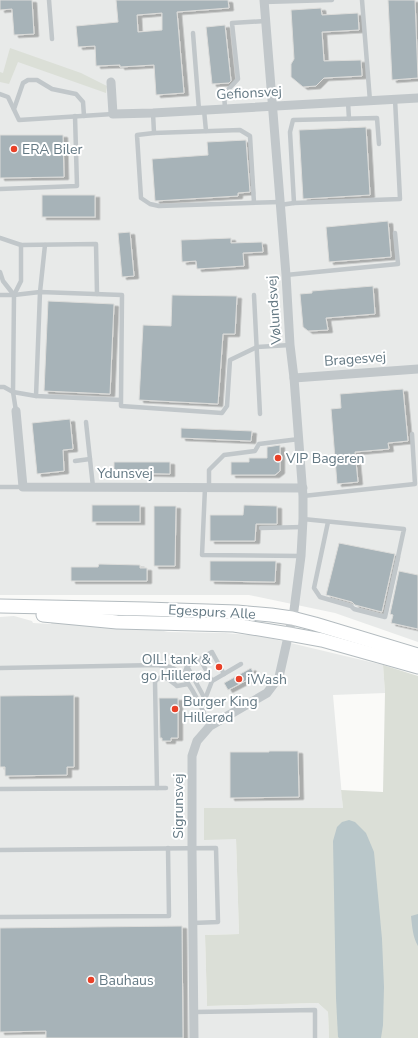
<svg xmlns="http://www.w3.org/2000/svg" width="418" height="1038" font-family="'Nunito Sans',sans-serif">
<defs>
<filter id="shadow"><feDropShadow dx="4.5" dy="2.5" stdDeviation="0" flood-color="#0004"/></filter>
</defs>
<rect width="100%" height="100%" fill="#fafaf8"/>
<!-- built -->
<g fill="#e8eae9">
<path d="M0,0h418v642l-83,-29 -86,-18h-249z"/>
<path d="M14,616l18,5 1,2 18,1 1,-2 15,-2 88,9 13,3 57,1 36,3 122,29 2,28 -52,2 10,113h-138l31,31 3,95 -34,1 2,71 111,-3 10,9 1,26h-329v-421z"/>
</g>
<!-- green -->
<g fill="#dbdfd7">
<path d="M10,48l71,25 26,13 -1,7 -88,-31 -9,22 -9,-2v-10l3,1z"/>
<path d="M383,665l35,11v362h-89l-1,-26 -10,-9 -111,3 -2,-71 34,-1 -3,-95 -32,1v-32h139l-2,-18 42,2 2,-99z"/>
</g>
<!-- water -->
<g fill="#b9c7ca">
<path d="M349,820l6,2 11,11 8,19 8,87 2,48 -1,38 -2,13h-42l-1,-1 -2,-39 -3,-157 4,-14 5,-5z"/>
<path d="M418,914v32c-5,-8 -6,-20 -7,-30z"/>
</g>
<!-- building -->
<g fill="#a7b3b8" stroke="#dcdcda" fill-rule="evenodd" filter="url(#shadow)">
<path d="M0,0h32l2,34 -20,1 -2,-26 -12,1z"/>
<path d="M116,0h112l1,8 -52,4 7,81 -28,2 -2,-30 -34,2v-2l-24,1 -1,-20 -17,1 -2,-21 42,-4zM162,13v17l-24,2 -1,-17z"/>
<path d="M388,0h27l3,78 -26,2z"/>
<path d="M321,8l1,7 36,-2 1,17 -37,2 2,29 37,-1 1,16 -38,2 -8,8 -13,1 -12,-10v-13l3,-5 -3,-49z"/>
<path d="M225,25l6,56 -2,2 -17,1 -6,-57z"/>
<path d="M366,127l4,68 -67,4 -4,-69z"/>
<path d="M0,135h63l1,42 -64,1z"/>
<path d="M246,140l4,52 -12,1v3l-83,5 -3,-42 56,-4 -1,-13z"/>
<rect x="42" y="195" width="53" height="22"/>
<path d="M388,221l3,36 -62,5 -3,-35z"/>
<path d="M130,232l4,44 -12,1 -4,-44z"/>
<path d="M231,238v5l31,-1 1,10 -20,1 1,13 -47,3 -1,-8 -14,1 -1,-22z"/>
<path d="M373,286l2,28 -49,4 2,12 -20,1 -5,-4 -3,-33 12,-1v-2z"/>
<path d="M172,295l65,1 -2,38h-12l-5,70 -79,-4 4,-75 28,1z"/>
<path d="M48,301l66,3 -4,90 -66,-3z"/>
<path d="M403,389l5,52 -20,2 1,6 -34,3 3,30 -21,2 -6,-75 10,-1 -1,-14z"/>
<path d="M70,419l3,30 -10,1 1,21 -27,3 -5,-51z"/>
<path d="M181,428l71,3 -1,10 -70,-3z"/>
<path d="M280,445v26l-5,4h-44v-13h18v-4h18v-11z"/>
<path d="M114,462h56v12l-56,-1z"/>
<rect x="92" y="505" width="48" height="17"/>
<path d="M244,505l33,1v18h-21l-1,17h-45v-26h33z"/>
<path d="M154,506h22l-1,60h-21z"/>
<path d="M339,543l56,11 -13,58 -27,-7 -3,-3 -26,-7z"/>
<path d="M210,561h66l-1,21 -65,-1z"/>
<path d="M99,564l41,1v3h7v13h-76v-14h27z"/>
<path d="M399,571l19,4v54l-27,-6 2,-8 -3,-1z"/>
<path d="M251,668l4,8 -27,14 -4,-7z"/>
<path d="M74,695v72h-7v8l-62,1v-9h-5v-71z"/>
<path d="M159,698h19v40h-7v3h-9v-3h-2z"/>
<path d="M269,751h29l1,46 -69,1v-46h39z"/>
<path d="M182,926l1,112h-137v-7l-46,1v-104z"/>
</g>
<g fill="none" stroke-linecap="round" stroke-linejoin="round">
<defs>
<g id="secondary">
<path d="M0,606l146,3 91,3 34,3 21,3 23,6 103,31"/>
<path d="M43,615l74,7 117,3 55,9 33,6 96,27"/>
</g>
</defs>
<!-- secondary casing -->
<use href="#secondary" stroke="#b3bbbf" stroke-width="15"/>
<!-- lane -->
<g stroke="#c1c7ca" stroke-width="4.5">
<path d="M49,0l3,39"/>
<path d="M362,0l8,101"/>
<path d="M264,2l68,-2"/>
<path d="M193,33l6,77"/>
<path d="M0,94l8,3 11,23 94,-6"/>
<path d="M348,102l1,17"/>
<path d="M225,108l-1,-14 14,-15 -6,-56 33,-2"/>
<path d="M14,109l9,-26 5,-3h9l15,9 24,5 7,8 1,14"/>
<path d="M204,110l2,21"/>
<path d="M153,113l1,20"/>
<path d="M0,189l77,-3 -2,-70"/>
<path d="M254,203l-4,-67 -10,-6 -86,3 -17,2 4,63 9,6 9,2 121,-4"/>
<path d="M294,203l-4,-71 3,-12 84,-2 2,26"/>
<path d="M280,205l14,-2 106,-4 -5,-100"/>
<path d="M0,238l21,7v36l-7,14 -1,97 3,19"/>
<path d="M21,245l75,-1 1,50"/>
<path d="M0,272l3,9 11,14"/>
<path d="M286,275l112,-11 -3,-31"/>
<path d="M0,295h14l26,-3 5,-47"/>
<path d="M254,295l6,119"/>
<path d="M0,387h4l9,5 23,4"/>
<path d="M121,400l-85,-4 4,-104 82,3 -1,105v6l101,7 5,-7 3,-46 27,-13 33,-2"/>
<path d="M86,422l7,65"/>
<path d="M75,461l15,-2"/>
<path d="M0,487h23"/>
<path d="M205,488l-3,67 99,1"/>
<path d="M209,488v-18l15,-15 31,-4 4,-7 40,-5"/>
<path d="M303,496l112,-12 -3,-50"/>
<path d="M303,519l101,10 -19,88 -31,-8 -3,-3 -31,-9 -6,-9 14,-66"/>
<path d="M261,528l42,-1"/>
<path d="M200,659l12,-7 12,22"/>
<path d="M187,666l18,33"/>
<path d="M0,668l158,-3c5,1 10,1 15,3 15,7 30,43 37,58"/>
<path d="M184,676l3,-10 13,-7 12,22"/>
<path d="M202,707l10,-26 29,-17"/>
<path d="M157,788l-2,-106c7,-10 15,-2 22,4l11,-2"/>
<path d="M0,789l166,-1"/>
<path d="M0,850l216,-2 2,74 -25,1"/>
<path d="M0,917l169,-1 -1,-68"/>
<path d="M194,1012l121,-2v28"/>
</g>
<!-- street -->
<g stroke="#c1c7ca" stroke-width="9">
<path d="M111,82l2,32 40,-1 265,-15"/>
<path d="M294,378l124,-9"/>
<path d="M16,411l7,76 280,1"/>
<path d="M194,1038l-2,-190v-92l5,-15 13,-15 57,-33 12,-16 15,-67 7,-54 2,-37v-23l-9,-118 -4,-33 -4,-70 -22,-275"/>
</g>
<!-- secondary -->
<use href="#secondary" stroke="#fff" stroke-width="13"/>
</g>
<!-- markers -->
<g fill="#e94128" stroke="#fff" stroke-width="1.5">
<circle cx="14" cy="149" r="4"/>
<circle cx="278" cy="458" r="4"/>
<circle cx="219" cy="667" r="4"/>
<circle cx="239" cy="679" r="4"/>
<circle cx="175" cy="709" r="4"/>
<circle cx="91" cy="980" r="4"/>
</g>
<g text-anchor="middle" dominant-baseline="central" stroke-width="4" stroke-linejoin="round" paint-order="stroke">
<!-- street labels -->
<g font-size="14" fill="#647984" stroke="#fff">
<text transform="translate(249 93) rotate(-3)">Gefionsvej</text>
<text transform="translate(274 310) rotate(-94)">Vølundsvej</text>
<text transform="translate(355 359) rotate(-4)">Bragesvej</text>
<text x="125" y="473">Ydunsvej</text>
<text transform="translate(212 612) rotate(3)">Egespurs Alle</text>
<text transform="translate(178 806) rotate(-90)">Sigrunsvej</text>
</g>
<!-- poi labels -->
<g font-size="14" fill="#647984" stroke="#fff" text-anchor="start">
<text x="22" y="149">ERA Biler</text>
<text x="286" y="458">VIP Bageren</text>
<text x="211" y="659" text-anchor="end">OIL! tank &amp;<tspan x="211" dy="16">go Hillerød</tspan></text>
<text x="247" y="679">iWash</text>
<text x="183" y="701">Burger King<tspan x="183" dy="16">Hillerød</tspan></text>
<text x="99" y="980">Bauhaus</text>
</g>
</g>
</svg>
